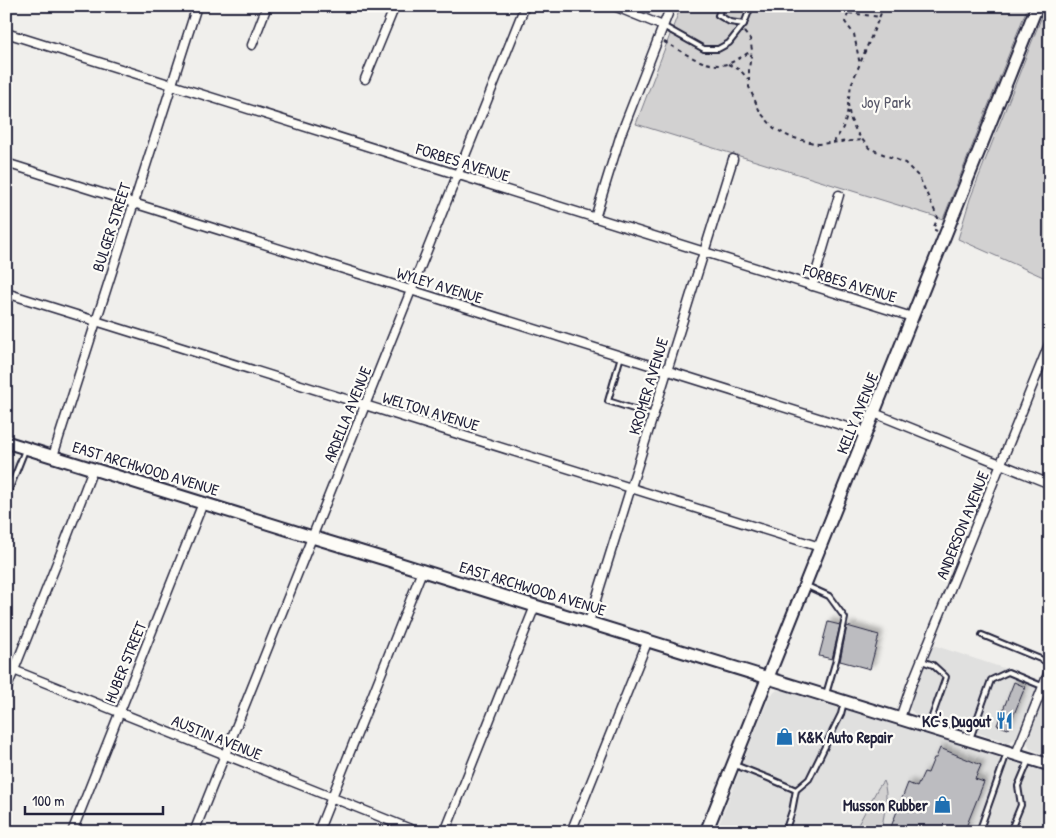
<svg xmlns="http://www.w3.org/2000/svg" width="1056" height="838" font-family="'Patrick Hand',sans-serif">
<defs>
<filter id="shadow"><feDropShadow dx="4" dy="-4" stdDeviation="2.5" flood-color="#0004"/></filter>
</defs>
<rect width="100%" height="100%" fill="#f0efec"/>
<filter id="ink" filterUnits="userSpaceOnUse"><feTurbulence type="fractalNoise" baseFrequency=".02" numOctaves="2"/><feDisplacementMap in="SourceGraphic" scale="10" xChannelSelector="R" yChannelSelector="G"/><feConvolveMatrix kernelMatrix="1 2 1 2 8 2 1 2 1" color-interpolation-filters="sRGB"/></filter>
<g filter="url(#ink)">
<!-- built -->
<g fill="#e0e0df">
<path d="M6,459l17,6 -17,44z"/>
<path d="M933,645l107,35 -22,58 -10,4 -93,-28 -5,-5 -1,-7z"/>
<path d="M1050,686v70l-20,-7 -3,-9z"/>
<path d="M777,690l9,1 264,82v59h-334l35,-91 19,-45z"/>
</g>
<!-- green -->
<g fill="#d2d1d1" stroke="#7a7a86">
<path d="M681,6h347l-85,213 -307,-95z"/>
<path d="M1050,7v273l-92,-41 12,-40 72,-183z"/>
<path d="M883,781c7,13 0,37 -2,51h-27l24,-44z"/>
</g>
<!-- building -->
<g fill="#bcbcc0" stroke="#22223b" filter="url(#shadow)">
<path d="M828,622l12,3 -8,34 -13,-3z"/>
<path d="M847,626l32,9 -9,34 -30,-8z"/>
<path d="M1014,682l11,5 -17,42 -11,-4z"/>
<path d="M940,748l41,17 -6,14 9,3 -20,50h-75l19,-49 9,4 7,-15 4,1 6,-15h2z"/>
<path d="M1050,810v22h-10z"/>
</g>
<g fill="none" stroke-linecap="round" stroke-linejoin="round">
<defs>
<g id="service">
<path d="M722,6l-4,9 12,7 14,2"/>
<path d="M663,26l41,23h14l11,-6 15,-19 7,-18"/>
<path d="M621,356l-13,45 45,14"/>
<path d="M6,498l19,-48"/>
<path d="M807,586l22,10 16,22 -9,42 -10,34"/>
<path d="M982,635l68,28"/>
<path d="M922,661l11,4 13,12 -17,48"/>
<path d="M970,739l21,-59 17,-8 34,14"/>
<path d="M735,765l33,13 28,12"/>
<path d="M785,832l7,-21 4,-21 13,-11 32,-65 3,-12"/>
<path d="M979,832l28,-79"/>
<path d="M1010,832l11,-27 -3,-19 11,-26"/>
</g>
<g id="minor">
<path d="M614,6l49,20"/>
<path d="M6,33l906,284"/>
<path d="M252,45l15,-39"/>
<path d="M365,79l30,-73"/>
<path d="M6,163l860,270"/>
<path d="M595,218l26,-84 50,-128"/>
<path d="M812,286l27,-91"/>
<path d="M6,293l814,254"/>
<path d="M874,413l176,71"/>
<path d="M53,456l144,-450"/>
<path d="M589,622l144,-463"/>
<path d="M6,667l412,165"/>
<path d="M6,690l54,-135 33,-86"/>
<path d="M900,718l11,-32 139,-344"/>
<path d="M1016,754l34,-85"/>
<path d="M72,832l131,-329"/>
<path d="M194,832l331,-826"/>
<path d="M318,832l104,-261"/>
<path d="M445,832l90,-226"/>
<path d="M571,832l77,-192"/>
</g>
<g id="secondary">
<path d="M6,442l306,95 76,23 147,46 515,159"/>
<path d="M706,832l114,-285 217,-541"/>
</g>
</defs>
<!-- service casing -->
<use href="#service" stroke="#22223b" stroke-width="8"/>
<!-- minor casing -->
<use href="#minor" stroke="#22223b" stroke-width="11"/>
<!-- secondary casing -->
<use href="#secondary" stroke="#22223b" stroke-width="15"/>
<!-- path -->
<g stroke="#22223b" stroke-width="2" stroke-dasharray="4 4" stroke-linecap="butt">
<path d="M851,6l-6,16 9,12 6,31"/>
<path d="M884,6l-33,79 -3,19 2,14 7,15 12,15 21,9 15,6 14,14 19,41 -5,11 4,2"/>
<path d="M849,13l31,4"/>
<path d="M744,32l6,7 2,11 -3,18v19l11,25 14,16 16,9 28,7 44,-4"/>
<path d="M664,42c21,10 42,29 66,21 7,-3 15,-8 21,-12"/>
<path d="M728,64l12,6 8,9"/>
<path d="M833,143c10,-14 13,-19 15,-36"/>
</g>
<!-- service -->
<use href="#service" stroke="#fdfcf7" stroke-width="4"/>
<!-- minor -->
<use href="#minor" stroke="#fdfcf7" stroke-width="8"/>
<!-- secondary -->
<use href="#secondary" stroke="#fdfcf7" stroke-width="11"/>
</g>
</g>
<!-- icons -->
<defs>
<symbol id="restaurant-bare" viewBox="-9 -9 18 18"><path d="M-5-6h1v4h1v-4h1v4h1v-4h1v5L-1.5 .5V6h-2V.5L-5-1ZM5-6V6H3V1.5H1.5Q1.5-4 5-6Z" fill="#1f6fb2" stroke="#fdfcf7" stroke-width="2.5" paint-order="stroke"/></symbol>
<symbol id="shop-bare" viewBox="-9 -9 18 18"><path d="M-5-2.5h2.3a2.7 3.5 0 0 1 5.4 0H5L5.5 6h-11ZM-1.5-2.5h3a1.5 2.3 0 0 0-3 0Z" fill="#1f6fb2" stroke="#fdfcf7" stroke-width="2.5" paint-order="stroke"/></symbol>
</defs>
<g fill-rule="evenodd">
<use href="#restaurant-bare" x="992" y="708" width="25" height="25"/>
<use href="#shop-bare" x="772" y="724" width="25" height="25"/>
<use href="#shop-bare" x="930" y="792" width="25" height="25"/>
</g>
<g text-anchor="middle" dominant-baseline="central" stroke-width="4.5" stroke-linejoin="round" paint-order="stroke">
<!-- park labels -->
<g font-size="16" fill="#575768" stroke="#fdfcf7">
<text x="886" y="102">Joy Park</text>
</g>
<!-- street labels -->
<g font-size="16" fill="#22223b" stroke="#fdfcf7">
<text transform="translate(463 162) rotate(17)">FORBES AVENUE</text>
<text transform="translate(111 227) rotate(-72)">BULGER STREET</text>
<text transform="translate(850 283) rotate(17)">FORBES AVENUE</text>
<text transform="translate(440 285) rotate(17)">WYLEY AVENUE</text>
<text transform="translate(648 386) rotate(-73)">KROMER AVENUE</text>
<text transform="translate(431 411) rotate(17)">WELTON AVENUE</text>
<text transform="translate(857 413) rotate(-68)">KELLY AVENUE</text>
<text transform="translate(347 414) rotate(-68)">ARDELLA AVENUE</text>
<text transform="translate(146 468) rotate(17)">EAST ARCHWOOD AVENUE</text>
<text transform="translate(962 525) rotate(-68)">ANDERSON AVENUE</text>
<text transform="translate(533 588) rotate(17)">EAST ARCHWOOD AVENUE</text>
<text transform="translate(125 662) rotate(-68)">HUBER STREET</text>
<text transform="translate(217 737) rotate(22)">AUSTIN AVENUE</text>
</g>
<!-- poi labels -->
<g font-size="16" font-weight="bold" fill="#22223b" stroke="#fdfcf7" text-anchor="end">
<text x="991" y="721">KC's Dugout</text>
<text x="798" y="737" text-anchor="start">K&amp;K Auto Repair</text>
<text x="928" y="805">Musson Rubber</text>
</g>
</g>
<!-- margin -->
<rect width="1056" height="838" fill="none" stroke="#fdfcf7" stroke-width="25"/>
<rect x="12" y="12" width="1031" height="813" fill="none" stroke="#22223b" stroke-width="2" filter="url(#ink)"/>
<!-- scale -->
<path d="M25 806v8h138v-8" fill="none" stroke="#22223b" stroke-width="2.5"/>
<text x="32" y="806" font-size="15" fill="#22223b" stroke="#fdfcf7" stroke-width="4" paint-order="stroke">100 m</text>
</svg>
